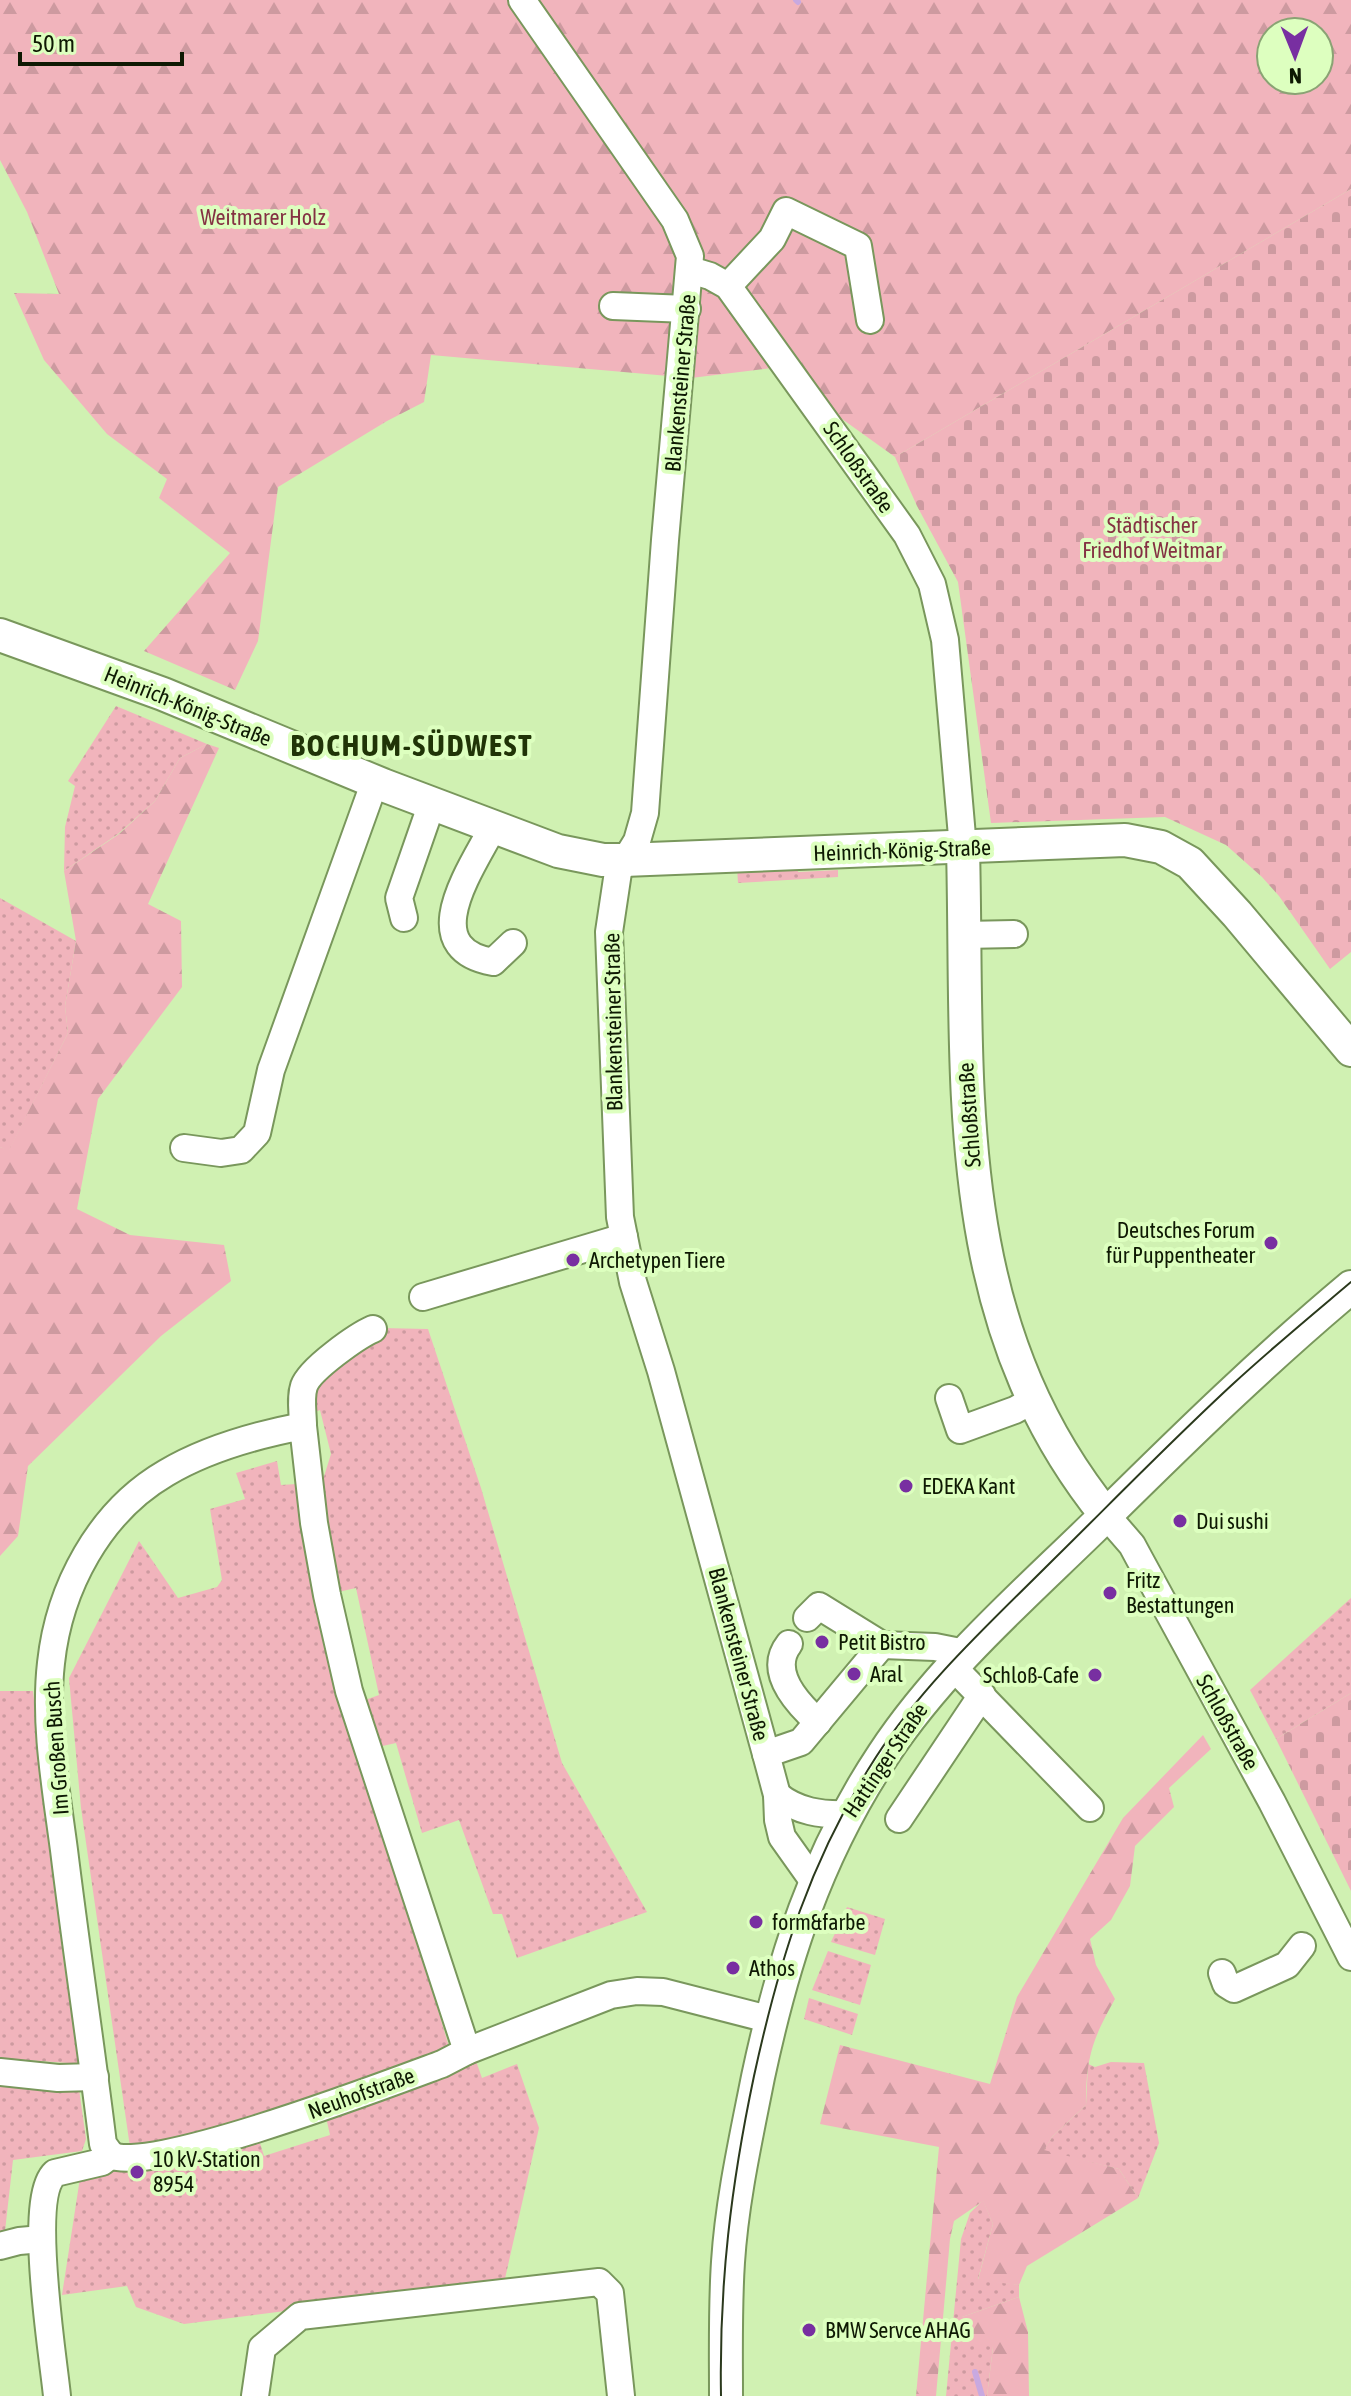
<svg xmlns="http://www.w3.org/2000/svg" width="1351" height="2396" font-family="'Asap Condensed',sans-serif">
<defs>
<pattern id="green-dots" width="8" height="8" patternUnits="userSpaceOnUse" patternTransform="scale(2)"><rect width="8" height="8" fill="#f1b4bc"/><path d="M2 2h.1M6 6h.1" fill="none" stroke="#cd9aa0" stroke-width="1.8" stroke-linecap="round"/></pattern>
<pattern id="forest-firs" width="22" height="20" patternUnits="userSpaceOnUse" patternTransform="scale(2)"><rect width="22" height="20" fill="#f1b4bc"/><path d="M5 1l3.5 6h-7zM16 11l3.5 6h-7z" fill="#cd9aa0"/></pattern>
<pattern id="cemetery-stones" width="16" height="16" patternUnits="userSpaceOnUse" patternTransform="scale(2)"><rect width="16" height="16" fill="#f1b4bc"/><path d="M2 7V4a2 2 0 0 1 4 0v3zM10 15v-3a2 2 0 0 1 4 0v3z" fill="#cd9aa0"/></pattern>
</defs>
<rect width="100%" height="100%" fill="#d0f1b2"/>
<!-- green -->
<g fill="url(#green-dots)">
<path d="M116,706l91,38 -27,14 -25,43 -37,33 -54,37 1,-44 10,-41 -7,-5z"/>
<path d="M798,864v8l40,-2v7l-100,6 -1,-16z"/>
<path d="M0,898l76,43 -11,65 3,27 -59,118 -9,-4z"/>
<path d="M381,1328l47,1 53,159 81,275 85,149 -130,46 -15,-44h-9l-34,-94 -37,13 -26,-90 -18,4 -13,-47 14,-5 -23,-107 -18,4 -17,-106 10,-32 -11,-44 -5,2 -2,-22z"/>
<path d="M277,1461l4,24 16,-1 31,170 33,118 41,116 47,159 -157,59 -90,25 -72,16 -49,-339 -12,-130 70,-137 39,57 39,-11 5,-7 -12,-71 35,-10 -9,-26z"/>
<path d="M1351,1598v95l-75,46 -26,-49z"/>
<path d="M0,1691h33l31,273 17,100 -81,-6z"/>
<path d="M847,1907l38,12 -10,36 -44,-13z"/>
<path d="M828,1951l43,14 -11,40 -48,-15z"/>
<path d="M809,1998l49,16 -6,21 -48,-16z"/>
<path d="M476,2061l6,17 35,-14 22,64 -35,155 -320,41 -48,-17 -9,-21 -65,9 18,-117 126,-24 53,-14 5,16 66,-21 -4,-18z"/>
<path d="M1111,2062l33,1 15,80 -21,55 -19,-29 -76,-18 9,-14 34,-32 2,-41 7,3z"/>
<path d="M0,2083l79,6 7,50 -4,12 -69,9 -8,71 -5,1z"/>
<path d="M983,2200l10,24 -15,55 41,6v12l-57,20 31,30 -6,49h-41l15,-157 9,-26z"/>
</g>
<!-- forest -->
<g fill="url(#forest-firs)" fill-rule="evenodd">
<path d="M0,0h1351v189l-456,268 -124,-89 -80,10 -260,-23 -7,47 -37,19 -109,66 -20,154 -23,49 -91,-39 86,-98 -71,-55 8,-19 -60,-45 -63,-74 -30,-67 45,1 -32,-82 -27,-52zM1271,32h48v48h-48z"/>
<path d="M207,744l12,4 -71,156 33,17 1,66 -84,112 -21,110 53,26 94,10 7,36 -70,55 -133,130 -10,70 -18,20v-409l9,3 59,-117 -3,-27 11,-65 -12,-70 55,-37 36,-33 25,-43z"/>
<path d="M1203,1735l8,14 -42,39 5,19 -39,39 -5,40 -19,34 -21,19 6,26 19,34c-23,41 -29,59 -29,106l-34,32 -8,13 75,19 19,29 -111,68 -8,19 -41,-5 15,-56 -10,-23 -29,20 -4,18 -14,157h-20l23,-249 -119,-23 20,-79 150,39 27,-87 106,-179z"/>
<path d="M1019,2297l9,35 1,64h-42l6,-49 -32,-6 1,-24z"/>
</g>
<!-- cemetery -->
<g fill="url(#cemetery-stones)">
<path d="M1351,189v763l-21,17 -51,-73 -17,-19 -36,-32 -61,-28 -174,6 -33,-241 -41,-76 -22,-49z"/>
<path d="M1351,1693v198l-75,-152z"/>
</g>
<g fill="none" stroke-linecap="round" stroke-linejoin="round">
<!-- stream -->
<g stroke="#c8a9e0" stroke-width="6">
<path d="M796,0l2,2"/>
<path d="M975,2372l7,24"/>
</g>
<defs>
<g id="minor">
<path d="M522,0l153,220 15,36 -25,284 -20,273 -8,28 -19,31 -9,60 11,285 13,65 28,89 105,383 11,41 1,25 4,17 32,45"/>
<path d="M690,270l20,6 18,10 179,249 25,49 13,56 18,208"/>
<path d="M728,286l44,-47 14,-28 72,35 12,74"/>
<path d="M613,306l74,3"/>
<path d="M493,827c-21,41 -79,121 0,135l20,-19"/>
<path d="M404,918l-5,-20 33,-95"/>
<path d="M964,935l50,-1"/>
<path d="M184,1148l37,5 20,-3 16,-17 14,-63 104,-289"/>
<path d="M423,1297l201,-60"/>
<path d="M949,1398l11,32 55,-20 18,-10"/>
<path d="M303,1426c0,-13 -3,-28 1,-40 6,-17 53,-50 69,-57"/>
<path d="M1106,1515l26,30 7,13 133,244 79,155"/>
<path d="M807,1618l12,-12 63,39 53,2 30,6"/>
<path d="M789,1644c-22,28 9,60 29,78"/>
<path d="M953,1667l137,141"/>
<path d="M766,1754l35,-12 81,-97"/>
<path d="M777,1795c21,17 44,20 71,19"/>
<path d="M899,1819l83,-124"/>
<path d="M1222,1973l4,11 8,5 53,-24 15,-19"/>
<path d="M0,2072l58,6 37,-1"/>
<path d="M111,2155l-8,-11c-12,-98 -27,-196 -39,-294 -8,-61 -20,-126 -13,-187 8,-75 48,-151 115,-190 42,-25 90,-38 137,-47l11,97 13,72 22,96 118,360"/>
<path d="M111,2155c36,21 282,-73 331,-91l25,-13 144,-56 26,-4 26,1 109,28"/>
<path d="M0,2246l19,-5 23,-2"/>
<path d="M57,2396c-4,-41 -30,-198 -2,-223l47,-11 9,-7"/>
<path d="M255,2396l7,-48 38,-32 299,-34 11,11 11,103"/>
</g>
<g id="major">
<path d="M0,635l163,59 220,91 175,66 45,9h21l501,-20 36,7 29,16 47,51 114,136"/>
<path d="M963,848c6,237 -17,469 143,667"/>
<path d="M726,2396c0,-45 -1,-89 2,-134 4,-62 18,-124 30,-185 25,-117 58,-221 125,-322 60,-91 146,-164 223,-240 80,-79 159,-156 245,-228"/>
</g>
</defs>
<!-- minor casing -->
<use href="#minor" stroke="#79975c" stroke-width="30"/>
<!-- major casing -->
<use href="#major" stroke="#79975c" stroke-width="36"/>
<!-- minor -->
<use href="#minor" stroke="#fff" stroke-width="26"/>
<!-- major -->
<use href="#major" stroke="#fff" stroke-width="32"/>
<!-- tram -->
<path stroke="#2b391d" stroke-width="2" d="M721,2396c-2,-112 10,-211 33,-320 26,-119 56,-216 122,-319 48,-74 113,-133 175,-195 61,-60 120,-121 183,-179 38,-35 78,-68 117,-101"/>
</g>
<!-- markers -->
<g fill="#782fa1" stroke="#ddffbf" stroke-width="3">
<circle cx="1271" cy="1243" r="8"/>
<circle cx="573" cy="1260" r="8"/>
<circle cx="906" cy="1486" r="8"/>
<circle cx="1180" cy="1521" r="8"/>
<circle cx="1110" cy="1593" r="8"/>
<circle cx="822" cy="1642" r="8"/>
<circle cx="854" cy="1674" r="8"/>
<circle cx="1095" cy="1675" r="8"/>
<circle cx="756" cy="1922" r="8"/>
<circle cx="733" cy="1968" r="8"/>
<circle cx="137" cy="2172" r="8"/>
<circle cx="809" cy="2330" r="8"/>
</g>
<g text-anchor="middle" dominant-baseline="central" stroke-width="8" stroke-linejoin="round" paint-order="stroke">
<!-- park labels -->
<g font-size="22" fill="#843243" stroke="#ddffbf">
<text x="263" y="217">Weitmarer Holz</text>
<text x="1152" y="525">Städtischer<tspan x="1152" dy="25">Friedhof Weitmar</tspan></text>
</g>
<!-- street labels -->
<g font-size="22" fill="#0e1903" stroke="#ddffbf">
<text transform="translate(680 383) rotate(-85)">Blankensteiner Straße</text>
<text transform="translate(859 467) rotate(55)">Schloßstraße</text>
<text transform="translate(188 706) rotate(22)">Heinrich-König-Straße</text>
<text transform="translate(902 850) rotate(-2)">Heinrich-König-Straße</text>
<text transform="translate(613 1022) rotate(-91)">Blankensteiner Straße</text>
<text transform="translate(969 1115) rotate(-94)">Schloßstraße</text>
<text transform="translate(739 1654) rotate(75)">Blankensteiner Straße</text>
<text transform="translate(1228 1722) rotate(61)">Schloßstraße</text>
<text transform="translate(56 1748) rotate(-94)">Im Großen Busch</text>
<text transform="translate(885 1760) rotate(-56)">Hattinger Straße</text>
<text transform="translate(361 2093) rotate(-20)">Neuhofstraße</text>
</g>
<!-- poi labels -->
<g font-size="22" fill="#0e1903" stroke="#ddffbf" text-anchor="start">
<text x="1255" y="1230" text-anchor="end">Deutsches Forum<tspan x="1255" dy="25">für Puppentheater</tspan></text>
<text x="589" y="1260">Archetypen Tiere</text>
<text x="922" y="1486">EDEKA Kant</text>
<text x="1196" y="1521">Dui sushi</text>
<text x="1126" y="1580">Fritz<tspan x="1126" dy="25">Bestattungen</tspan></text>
<text x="838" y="1642">Petit Bistro</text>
<text x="870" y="1674">Aral</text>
<text x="1079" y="1675" text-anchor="end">Schloß-Cafe</text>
<text x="772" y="1922">form&amp;farbe</text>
<text x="749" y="1968">Athos</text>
<text x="153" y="2159">10 kV-Station<tspan x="153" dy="25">8954</tspan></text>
<text x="825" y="2330">BMW Servce AHAG</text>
</g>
<!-- district labels -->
<g font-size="30" font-weight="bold" letter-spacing="2" fill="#203407" stroke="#ddffbf">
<text x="412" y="745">BOCHUM-SÜDWEST</text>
</g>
</g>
<!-- north arrow -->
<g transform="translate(1295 56) rotate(179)"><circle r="38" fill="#ddffbf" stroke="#8aa374" stroke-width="2"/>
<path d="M0-6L14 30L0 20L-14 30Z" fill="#782fa1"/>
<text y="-12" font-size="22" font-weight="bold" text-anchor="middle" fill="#0e1903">N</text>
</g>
<!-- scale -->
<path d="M20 52v12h162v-12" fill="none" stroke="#0e1903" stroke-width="4"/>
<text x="32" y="52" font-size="24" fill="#0e1903" stroke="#ddffbf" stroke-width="6" paint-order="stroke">50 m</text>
</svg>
